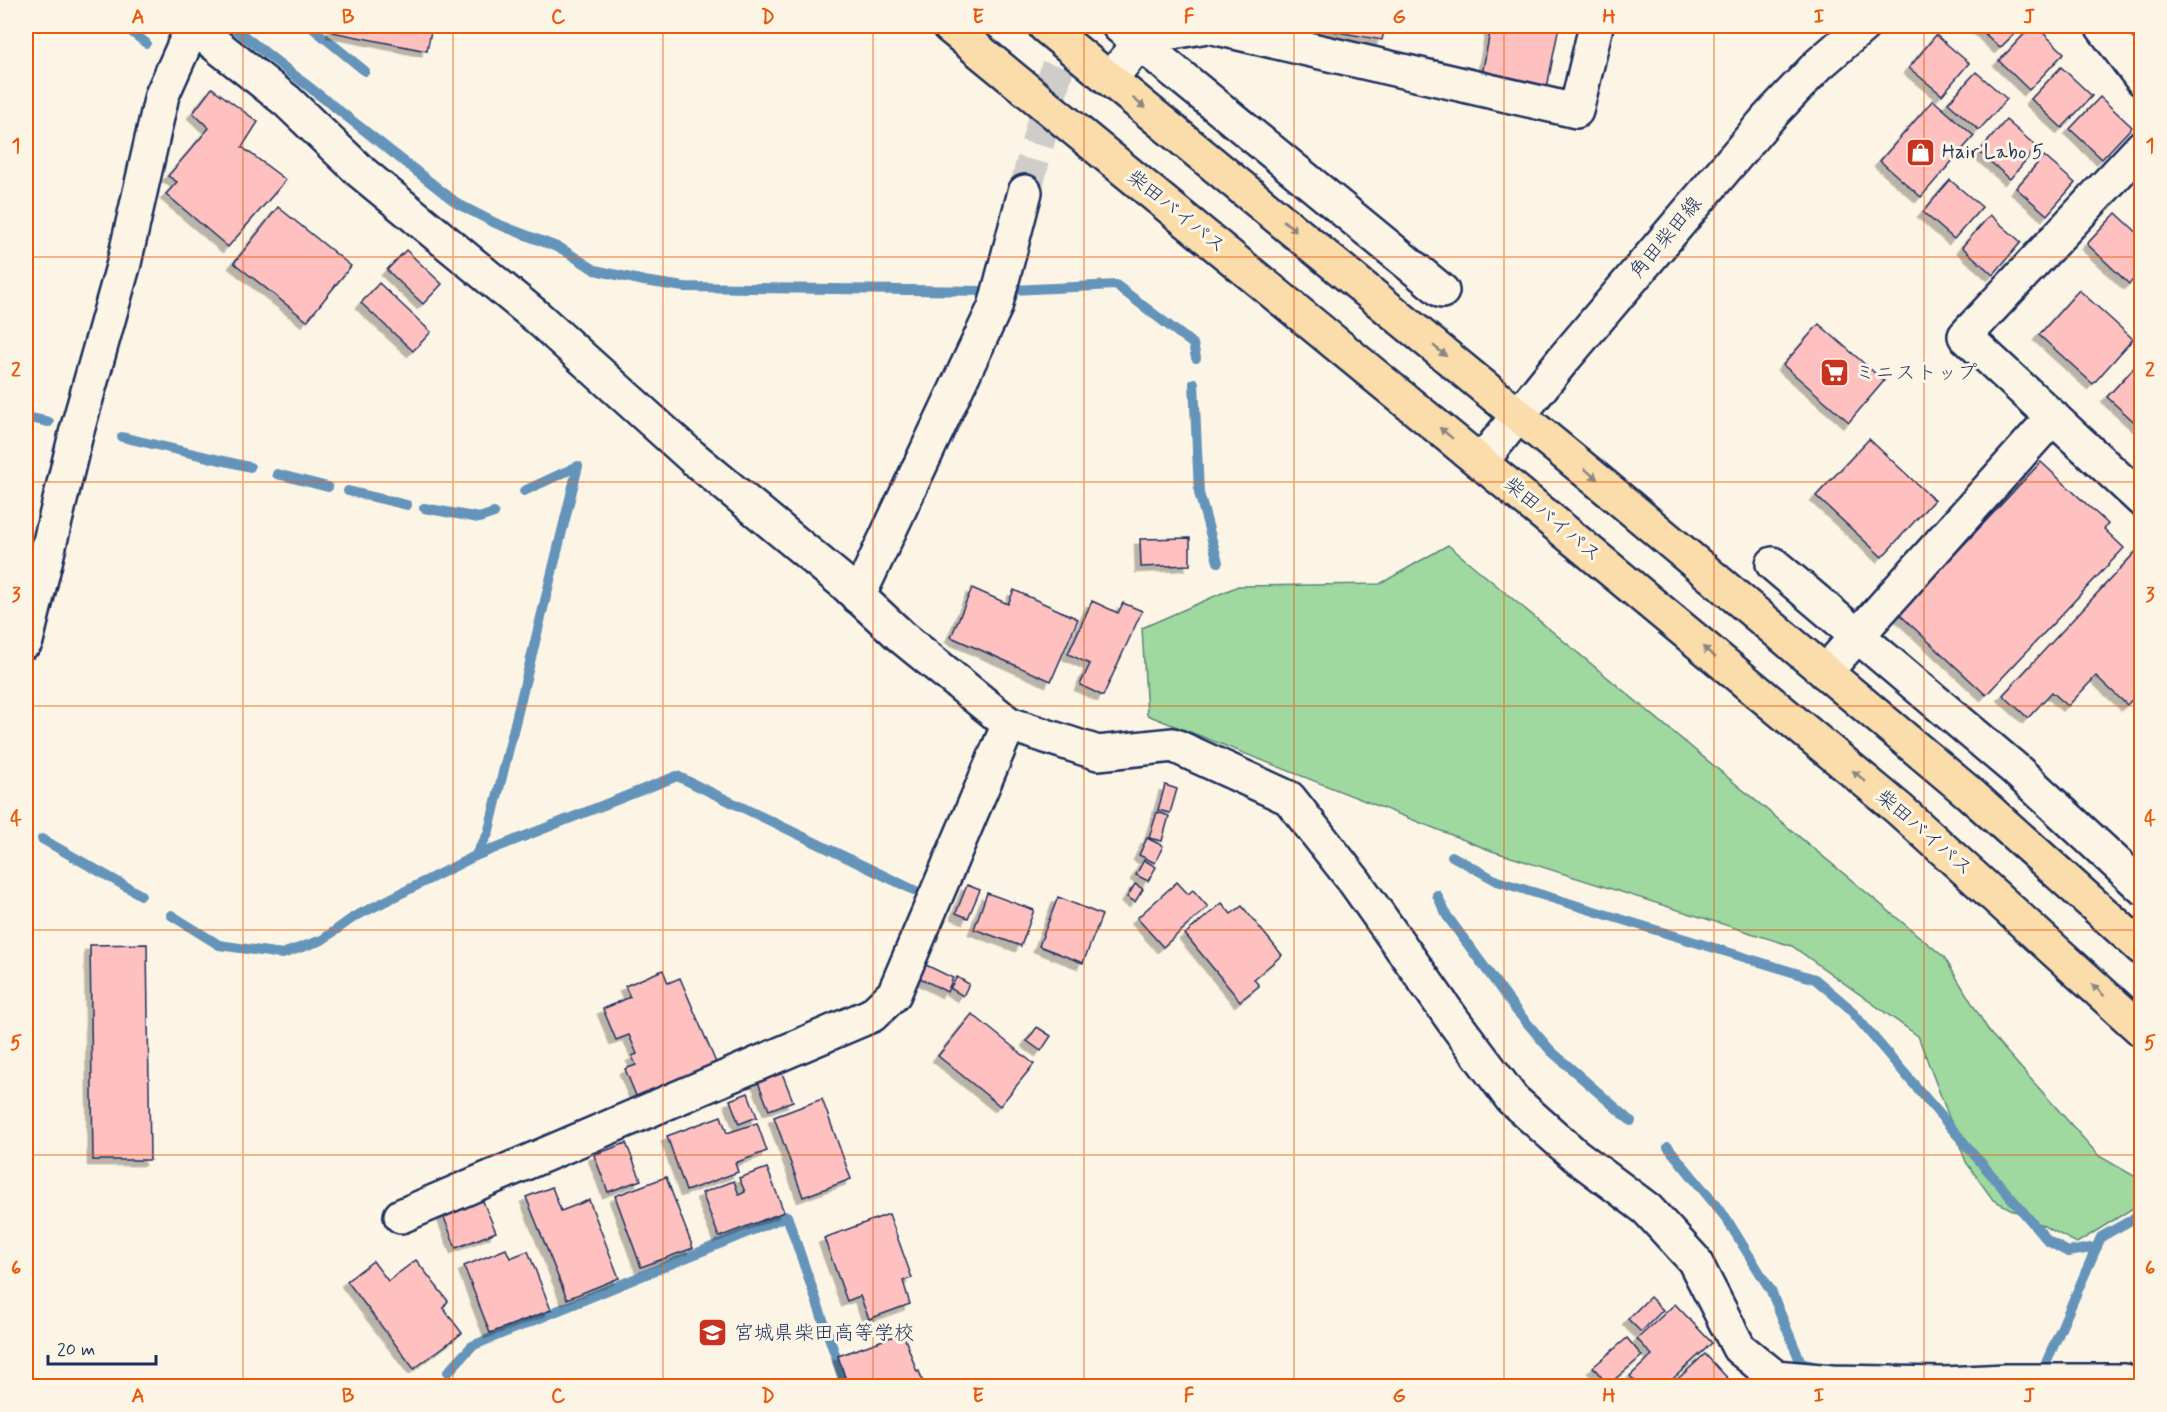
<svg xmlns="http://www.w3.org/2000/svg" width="2167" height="1412" font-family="Mynerve,'Klee One',sans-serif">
<defs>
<filter id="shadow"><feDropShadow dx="-5.5" dy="5.5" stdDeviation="0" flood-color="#0004"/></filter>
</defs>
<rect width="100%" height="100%" fill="#fcf5e5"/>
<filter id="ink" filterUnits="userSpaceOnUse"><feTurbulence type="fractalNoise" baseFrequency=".0167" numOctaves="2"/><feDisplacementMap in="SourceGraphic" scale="12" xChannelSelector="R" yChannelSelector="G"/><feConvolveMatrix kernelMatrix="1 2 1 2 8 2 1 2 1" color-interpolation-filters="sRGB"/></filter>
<g filter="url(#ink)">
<!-- green -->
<path fill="#9fd99f" stroke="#5d847e" stroke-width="1.5" d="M1448,545l496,412 46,76 109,123 42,24v23l-64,40 -84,-43 -27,-38 -48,-126 -126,-90 -300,-95 -345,-136 -5,-87 96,-42 142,-2z"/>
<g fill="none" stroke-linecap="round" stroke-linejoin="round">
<!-- stream -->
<g stroke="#6594ba" stroke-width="10">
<path d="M124,26l22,17"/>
<path d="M310,26l55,45"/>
<path d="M234,28l224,176 37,19 67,26 33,21 49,11 40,6 302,4"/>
<path d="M1012,290l104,-5 77,59 3,14"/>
<path d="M1194,383l5,110 19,69"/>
<path d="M26,417l23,5"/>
<path d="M122,437l128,30"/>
<path d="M277,474l51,13"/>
<path d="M348,491l59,14"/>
<path d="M424,508l55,10 15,-5"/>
<path d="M42,839l99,56"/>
<path d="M475,856l202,-80 241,116"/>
<path d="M1452,856l45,25 318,98 32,27 201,235 20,11 29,-5"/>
<path d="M1437,895l10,21 69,94 35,41 80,70"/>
<path d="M171,915l48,30 63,9 40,-14 32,-23 121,-61 13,-22 90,-368 -54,25"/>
<path d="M1668,1147l58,71 45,73 30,72 13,3"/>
<path d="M2043,1370l58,-133 41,-23"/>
<path d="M448,1372l24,-26 315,-130 59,170"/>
</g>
</g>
<!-- building -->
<g fill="#fec1bf" stroke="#1b2f5e" stroke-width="1.5" filter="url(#shadow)">
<path d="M333,26h99l-5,25 -95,-19z"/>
<path d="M1316,26h69l-3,14 -67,-12z"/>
<path d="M1491,26h68l-14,72 -65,-12z"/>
<path d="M1977,26h45l-22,22z"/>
<path d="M2032,26h4l28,27 -35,37 -30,-29z"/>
<path d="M1936,35l33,28 -27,32 -33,-27z"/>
<path d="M2061,67l31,29 -30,32 -31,-29z"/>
<path d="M1976,72l31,27 -28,31 -31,-27z"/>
<path d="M212,88l46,34 -16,25 44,33 -58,67 -62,-53 11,-12 -9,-6 41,-48 -16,-15z"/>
<path d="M2100,97l32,30 -30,32 -32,-30z"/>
<path d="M1933,100l41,36 -53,61 -41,-36z"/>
<path d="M2006,120l31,27 -27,32 -31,-27z"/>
<path d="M2044,156l31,27 -28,32 -31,-27z"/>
<path d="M1950,180l32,27 -28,32 -31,-27z"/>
<path d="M278,207l73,59 -44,55 -73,-58z"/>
<path d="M2116,213l26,24v34l-13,13 -42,-40z"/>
<path d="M1990,215l31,27 -28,33 -31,-28z"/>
<path d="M406,250l36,34 -19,20 -36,-34z"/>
<path d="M379,283l52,49 -18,19 -52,-48z"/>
<path d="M2079,290l54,49 -40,45 -54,-49z"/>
<path d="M1819,324l65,57 -35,41 -66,-57z"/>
<path d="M2142,359v70l-35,-32z"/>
<path d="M1869,439l65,61 -52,57 -66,-61z"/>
<path d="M2041,462l67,62 -4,5 20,19 -138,147 -87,-81z"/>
<path d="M1190,538v27l-49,2 -1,-28z"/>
<path d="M2142,545v144l-15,16 -31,-29 -28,30 -16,-14 -24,26 -25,-23z"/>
<path d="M972,588l36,16 6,-14 64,29 -27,62 -100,-44z"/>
<path d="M1092,601l26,12 5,-10 19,8 -39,85 -23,-11 10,-21 -22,-10z"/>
<path d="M1165,785l12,4 -7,24 -12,-3z"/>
<path d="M1157,812l12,4 -7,25 -13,-3z"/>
<path d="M1147,838l16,8 -8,17 -16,-8z"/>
<path d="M1144,860l12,7 -8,14 -12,-6z"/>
<path d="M1177,882l11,12 5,-4 15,17 -45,40 -26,-29z"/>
<path d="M1135,884l8,5 -8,13 -8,-5z"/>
<path d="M967,885l13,5 -12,28 -12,-5z"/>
<path d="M987,893l47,17 -13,36 -47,-17z"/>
<path d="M1058,897l44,18 -19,48 -44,-17z"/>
<path d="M1222,903l9,11 11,-8 40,49 -28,24 5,7 -19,15 -55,-67z"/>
<path d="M147,944l3,216h-57l-3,-215z"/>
<path d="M926,965l27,13 -6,14 -27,-14z"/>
<path d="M663,970l5,13 12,-5 37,87 -80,33 -12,-29 11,-4 -4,-9 5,-2 -8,-19 -13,5 -13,-31 27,-12 -5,-11z"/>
<path d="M957,977l12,7 -6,12 -13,-8z"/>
<path d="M972,1014l62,50 -34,42 -62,-50z"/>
<path d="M1037,1027l14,9 -10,15 -14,-10z"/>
<path d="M782,1073l11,28 -24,9 -11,-28z"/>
<path d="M748,1093l9,24 -18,7 -9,-24z"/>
<path d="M822,1099l29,80 -48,18 -29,-80z"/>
<path d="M721,1116l6,17 30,-10 10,28 -32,12 3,9 -52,19 -19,-55z"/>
<path d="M626,1143l15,37 -33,12 -14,-37z"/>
<path d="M767,1168l17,44 -65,25 -17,-44 32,-12 5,14 6,-3 -6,-14z"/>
<path d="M666,1177l27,71 -52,19 -26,-71z"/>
<path d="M552,1187l9,24 28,-11 30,78 -52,21 -41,-102z"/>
<path d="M482,1199l14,33 -40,16 -13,-33z"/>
<path d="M889,1214l23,64 -9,3 7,23 -41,15 -9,-23 -13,5 -23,-63z"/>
<path d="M506,1249l4,9 18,-7 23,59 -61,23 -26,-67z"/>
<path d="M416,1260l32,41 -5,7 19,25 -48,36 -67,-88 26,-20 15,20z"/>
<path d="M1650,1297l13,13 -22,22 -13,-13z"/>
<path d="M1675,1304l37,39 -47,43h-25l-10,-10 22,-21 -15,-16z"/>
<path d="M903,1333l14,39 2,-1 5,15h-76l-10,-30z"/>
<path d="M1627,1338l15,18 -34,29 -15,-18z"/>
<path d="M1705,1354l30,32h-65z"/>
</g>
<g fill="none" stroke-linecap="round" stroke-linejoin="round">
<!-- minor-tunnel -->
<path stroke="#cfcdca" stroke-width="33" stroke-dasharray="33 16" stroke-linecap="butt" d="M1025,192l43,-166"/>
<defs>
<g id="minor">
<path d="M192,26l95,75 74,71 176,145 154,139 152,126 60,56 106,86 89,29 75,-8 116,53 66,84 97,137 60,80 63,56 72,54 47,51 45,88 36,29 57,5 112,2 62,-3h118l10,5"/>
<path d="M1119,26l323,265"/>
<path d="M1208,26l368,85 20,-85"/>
<path d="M2102,26l40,53"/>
<path d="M1110,79l30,-36 27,-10 40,-7"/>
<path d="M2142,147l-177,189 177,164"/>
<path d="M1773,564l242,205 127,118"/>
<path d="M858,597l137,-290 30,-115"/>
<path d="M26,641l50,-207 48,-171 38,-168 31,-69"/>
<path d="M1825,672l228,-255"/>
<path d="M401,1216l471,-201 22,-21 115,-270"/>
</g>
<path id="secondary" d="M1481,462l81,-101 206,-243 50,-53 45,-39"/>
<g id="trunk">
<path d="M949,26l608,499 342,284 243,221"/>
<path d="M1045,26l552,454 371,312 174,156"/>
</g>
</defs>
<!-- minor casing -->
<use href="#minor" stroke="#1b2f5e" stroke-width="38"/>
<!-- secondary casing -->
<use href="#secondary" stroke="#1b2f5e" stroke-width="38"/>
<!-- trunk casing -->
<use href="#trunk" stroke="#1b2f5e" stroke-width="38"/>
<!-- minor -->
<use href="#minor" stroke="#fcf5e5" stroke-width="33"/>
<!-- secondary -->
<use href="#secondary" stroke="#fcf5e5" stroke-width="33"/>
<!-- trunk -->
<use href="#trunk" stroke="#fbddab" stroke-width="33"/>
</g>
<!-- one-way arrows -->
<defs><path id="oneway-solid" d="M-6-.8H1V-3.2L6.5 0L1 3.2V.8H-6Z" transform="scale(1.5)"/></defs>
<g fill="#8b8684">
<use href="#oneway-solid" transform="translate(1139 103) rotate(39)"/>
<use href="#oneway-solid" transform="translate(1290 226) rotate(40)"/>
<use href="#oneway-solid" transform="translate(1440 351) rotate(40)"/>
<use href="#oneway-solid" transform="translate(1446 433) rotate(-140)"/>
<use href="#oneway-solid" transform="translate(1591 474) rotate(39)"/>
<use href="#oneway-solid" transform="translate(1709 652) rotate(-140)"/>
<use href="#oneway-solid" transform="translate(1859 776) rotate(-140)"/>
<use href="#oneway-solid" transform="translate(2098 990) rotate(-137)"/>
</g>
</g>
<!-- grid -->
<path fill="none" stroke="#e8590c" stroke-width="1.5" stroke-opacity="0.55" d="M243,26v1360M453,26v1360M663,26v1360M873,26v1360M1084,26v1360M1294,26v1360M1504,26v1360M1714,26v1360M1924,26v1360M26,257h2116M26,482h2116M26,706h2116M26,930h2116M26,1155h2116"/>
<!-- icons -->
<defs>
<symbol id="shop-square" viewBox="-11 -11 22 22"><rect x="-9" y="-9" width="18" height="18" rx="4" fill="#c8321e" stroke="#fcf5e5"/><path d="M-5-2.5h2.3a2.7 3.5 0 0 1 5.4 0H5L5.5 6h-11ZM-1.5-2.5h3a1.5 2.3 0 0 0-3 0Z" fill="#fff"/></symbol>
<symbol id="supermarket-square" viewBox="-11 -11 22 22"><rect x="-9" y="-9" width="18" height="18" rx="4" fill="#c8321e" stroke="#fcf5e5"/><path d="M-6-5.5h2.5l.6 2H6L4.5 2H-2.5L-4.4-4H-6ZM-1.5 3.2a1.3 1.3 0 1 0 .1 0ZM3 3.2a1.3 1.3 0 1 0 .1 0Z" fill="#fff"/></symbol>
<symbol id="school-square" viewBox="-11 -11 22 22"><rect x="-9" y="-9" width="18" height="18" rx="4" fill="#c8321e" stroke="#fcf5e5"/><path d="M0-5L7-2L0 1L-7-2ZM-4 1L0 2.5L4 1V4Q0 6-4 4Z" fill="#fff"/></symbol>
</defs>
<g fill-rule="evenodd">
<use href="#shop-square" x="1904" y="136" width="33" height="33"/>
<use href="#supermarket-square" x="1818" y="356" width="33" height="33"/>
<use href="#school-square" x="696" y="1316" width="33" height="33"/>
</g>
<g text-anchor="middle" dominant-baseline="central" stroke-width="6" stroke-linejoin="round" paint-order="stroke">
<!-- poi labels -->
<g font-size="20" fill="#1b2f5e" stroke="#fcf5e5" text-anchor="start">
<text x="1942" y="152">Hair Labo 5</text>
<text x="1855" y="373">ミニストップ</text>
<text x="734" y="1333">宮城県柴田高等学校</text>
</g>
<!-- street labels -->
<g font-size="20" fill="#1b2f5e" stroke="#fcf5e5">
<text transform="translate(1176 212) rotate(39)">柴田バイパス</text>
<text transform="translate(1666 238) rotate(-50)">角田柴田線</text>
<text transform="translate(1552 520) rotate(40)">柴田バイパス</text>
<text transform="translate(1924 833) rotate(41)">柴田バイパス</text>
</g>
</g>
<!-- margin -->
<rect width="2167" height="1412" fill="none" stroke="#fcf5e5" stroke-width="66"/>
<!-- scale -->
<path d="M48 1355v9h108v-9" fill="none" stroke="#1b2f5e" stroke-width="3"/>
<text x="57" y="1355" font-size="18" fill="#1b2f5e" stroke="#fcf5e5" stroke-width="4.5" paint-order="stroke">20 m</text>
<rect x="33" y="33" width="2101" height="1346" fill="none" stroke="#e8590c" stroke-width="2"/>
<g font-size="20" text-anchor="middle" font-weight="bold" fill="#e8590c">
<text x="138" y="23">A</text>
<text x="348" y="23">B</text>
<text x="558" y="23">C</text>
<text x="768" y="23">D</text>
<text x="978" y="23">E</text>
<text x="1189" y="23">F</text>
<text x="1399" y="23">G</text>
<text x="1609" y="23">H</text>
<text x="1819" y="23">I</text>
<text x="2029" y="23">J</text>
<text x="16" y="152">1</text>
<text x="2150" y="152">1</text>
<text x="16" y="376">2</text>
<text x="2150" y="376">2</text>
<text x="16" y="601">3</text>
<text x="2150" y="601">3</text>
<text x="16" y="825">4</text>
<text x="2150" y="825">4</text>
<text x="16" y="1049">5</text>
<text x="2150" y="1049">5</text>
<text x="16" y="1274">6</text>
<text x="2150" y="1274">6</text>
<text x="138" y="1402">A</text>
<text x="348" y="1402">B</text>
<text x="558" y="1402">C</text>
<text x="768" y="1402">D</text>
<text x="978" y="1402">E</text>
<text x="1189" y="1402">F</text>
<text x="1399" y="1402">G</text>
<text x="1609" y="1402">H</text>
<text x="1819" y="1402">I</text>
<text x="2029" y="1402">J</text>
</g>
</svg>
